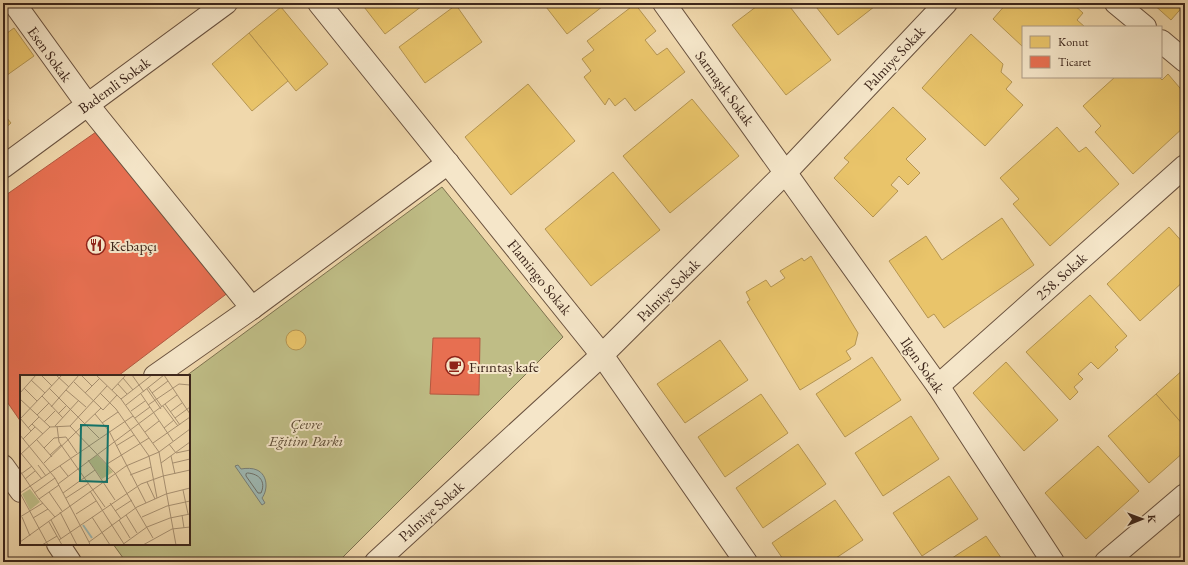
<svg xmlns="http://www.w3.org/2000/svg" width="1188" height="565" font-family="'EB Garamond',serif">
<rect width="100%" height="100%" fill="#f0d8ac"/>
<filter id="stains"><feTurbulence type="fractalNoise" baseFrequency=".005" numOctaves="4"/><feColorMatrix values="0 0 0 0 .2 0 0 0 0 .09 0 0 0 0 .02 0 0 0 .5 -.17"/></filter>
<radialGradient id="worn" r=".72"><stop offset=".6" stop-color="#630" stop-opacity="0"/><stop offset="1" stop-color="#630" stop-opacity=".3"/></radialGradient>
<!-- green -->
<path fill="#bfbd86" stroke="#7e7250" d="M442,187l121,150 -225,225h-212l-13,-18h76v-168h-3z"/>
<!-- water -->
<path fill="#9db8b3" stroke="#777e76" d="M238,465l3,4c5,-1 12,-1 16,1 11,5 11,20 5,28l3,5 -3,2 -27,-39z"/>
<!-- homes -->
<g fill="#e9c46a" stroke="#b59552">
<path d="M361,3h65l-41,31z"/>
<path d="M543,3h64l-40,31z"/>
<path d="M761,3h26l44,57 -45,35 -54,-70z"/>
<path d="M813,3h66l-41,32z"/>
<path d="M1007,3h65l11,10 -6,7 8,7h-62v20l-30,-28z"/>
<path d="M1152,3h33v1l-14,16z"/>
<path d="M635,4l21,27 -11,9 12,15 10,-7 18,24 -50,39 -10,-13 -10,8 -6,-8 -4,7 -21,-28 7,-6 -9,-12 12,-9 -7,-9z"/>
<path d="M456,5l26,37 -57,41 -26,-36z"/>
<path d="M281,7l47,57 -32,27 -47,-58z"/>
<path d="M14,28l20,28 -31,22v-42z"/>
<path d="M249,33l39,48 -36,30 -40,-47z"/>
<path d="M971,34l32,30 -2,8 11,10 -6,7 17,16 -38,41 -63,-58z"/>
<path d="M1168,74l17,20v32l-52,48 -38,-42 6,-6 -18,-20 32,-29h44l3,3z"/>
<path d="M528,84l47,57 -64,54 -46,-58z"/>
<path d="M692,99l47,57 -69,57 -47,-57z"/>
<path d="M893,107l33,32 -20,20 14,14 -12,12 -9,-9 -8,9 7,6 -25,26 -39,-39 15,-16 -5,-4z"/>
<path d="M3,113l8,10 -8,7z"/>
<path d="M1057,127l22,25 7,-5 33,37 -69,62 -37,-42 6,-5 -19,-21z"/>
<path d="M613,172l47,58 -69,56 -46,-57z"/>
<path d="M1002,218l32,47 -90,63 -10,-14 -6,4 -39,-57 37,-25 16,24z"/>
<path d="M1169,227l16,18v35l-45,41 -33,-37z"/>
<path d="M811,256l47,77 -3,12 -9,6 5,8 -51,31 -53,-88 3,-2 -4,-8 20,-12 5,7 14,-9 -5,-7 22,-13 2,3z"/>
<path d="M1090,295l37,41 -12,11 3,3 -20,19 -7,-7 -13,12 5,5 -9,8 4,5 -8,8 -44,-48z"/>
<circle cx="296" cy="340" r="10"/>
<path d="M720,340l28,40 -63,43 -28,-39z"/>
<path d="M872,357l29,43 -56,37 -29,-43z"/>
<path d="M1006,362l52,58 -34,31 -51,-58z"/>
<path d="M1185,368v59l-29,-33z"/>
<path d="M761,394l27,39 -63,44 -27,-40z"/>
<path d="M1156,394l29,33v24l-36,32 -41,-47z"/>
<path d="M911,416l28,43 -56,37 -28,-43z"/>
<path d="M798,444l28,40 -63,44 -27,-40z"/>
<path d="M1098,446l41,45 -53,48 -41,-46z"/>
<path d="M949,476l29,43 -56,37 -29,-43z"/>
<path d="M835,500l28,40 -33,22h-45l-13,-19z"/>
<path d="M986,536l18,26h-58z"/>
<path d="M1171,557l4,5h-12z"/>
</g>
<!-- shops -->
<g fill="#e76f51" stroke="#b45941">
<path d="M96,132l133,160 -111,84h-97v46l-18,-26v-199z"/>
<path d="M433,338h47l-1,57 -49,-1z"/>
</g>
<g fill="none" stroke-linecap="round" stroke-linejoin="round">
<!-- shore -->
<path stroke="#6d6f67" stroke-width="1" d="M248,473c12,1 18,9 13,20h-3l-12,-17v-2z"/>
<defs>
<g id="minor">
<path d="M14,3l73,101 165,204 -97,68"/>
<path d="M319,3l283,352 144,207"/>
<path d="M664,3l274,383 115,176"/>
<path d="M1116,3l29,24"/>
<path d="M1161,41l24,20"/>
<path d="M3,167l223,-164"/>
<path d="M252,308l196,-145"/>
<path d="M938,386l247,-220"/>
<path d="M3,466l18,25"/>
<path d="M58,544l12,18"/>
<path d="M376,562l226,-207 184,-183 160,-169"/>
<path d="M1106,562l79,-67"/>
</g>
</defs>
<!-- minor casing -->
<use href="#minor" stroke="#6a523f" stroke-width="24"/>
<!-- minor -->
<use href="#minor" stroke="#f5e6c9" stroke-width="22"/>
</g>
<!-- icons -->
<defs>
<symbol id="restaurant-ring" viewBox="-11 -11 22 22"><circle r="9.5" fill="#f5e6c9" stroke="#8f2418" stroke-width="1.5"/><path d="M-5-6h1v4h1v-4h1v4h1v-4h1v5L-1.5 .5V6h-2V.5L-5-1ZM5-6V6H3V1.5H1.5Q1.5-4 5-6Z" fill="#8f2418"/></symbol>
<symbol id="cafe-ring" viewBox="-11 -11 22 22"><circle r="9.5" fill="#f5e6c9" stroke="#8f2418" stroke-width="1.5"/><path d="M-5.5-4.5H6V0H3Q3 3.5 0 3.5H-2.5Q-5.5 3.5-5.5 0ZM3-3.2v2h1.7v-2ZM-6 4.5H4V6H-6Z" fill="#8f2418"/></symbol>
</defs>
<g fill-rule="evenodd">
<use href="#restaurant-ring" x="85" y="234" width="22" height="22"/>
<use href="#cafe-ring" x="444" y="355" width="22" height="22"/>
</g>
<g text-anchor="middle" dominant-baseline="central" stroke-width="4" stroke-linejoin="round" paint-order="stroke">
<!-- street labels -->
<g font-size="15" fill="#3d261b" stroke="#f5e6c9">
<text transform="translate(50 54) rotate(54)">Esen Sokak</text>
<text transform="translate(894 58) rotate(-47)">Palmiye Sokak</text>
<text transform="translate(114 85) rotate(-36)">Bademli Sokak</text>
<text transform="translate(725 88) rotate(54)">Sarmaşık Sokak</text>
<text transform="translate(1061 276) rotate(-42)">258. Sokak</text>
<text transform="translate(540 277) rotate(51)">Flamingo Sokak</text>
<text transform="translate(668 290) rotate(-45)">Palmiye Sokak</text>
<text transform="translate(923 365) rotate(55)">Ilgın Sokak</text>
<text transform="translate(431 511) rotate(-42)">Palmiye Sokak</text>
</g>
<!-- poi labels -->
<g font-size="15" fill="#3d261b" stroke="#f5e6c9" text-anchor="start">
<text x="110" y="245">Kebapçı</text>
<text x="469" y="366">Fırıntaş kafe</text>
</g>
<!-- park labels -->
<g font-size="15" font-style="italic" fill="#5e4c36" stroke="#f5e6c9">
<text x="306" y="423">Çevre<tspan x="306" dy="17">Eğitim Parkı</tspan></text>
</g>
</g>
<!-- overview -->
<g transform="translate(20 375)">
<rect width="170" height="170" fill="#f0d8ac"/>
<path d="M77,80l16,17 -11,7 -13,-18zM10,114l10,13 -10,8 -8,-16z" fill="#bfbd86"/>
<path fill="none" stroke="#9db8b3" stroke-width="2" d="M63,150l9,13"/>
<path fill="none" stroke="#a89172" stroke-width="1" d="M21,0l11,11M36,0l13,12M61,0l11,11M76,0l25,24 38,53 17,93M112,0l12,17M144,0l26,39M103,3l10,12M11,5l14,13M54,7l27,26M98,9l9,10M128,12l14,20M4,13l13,13M29,13l50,50M127,14l14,20M46,15l20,17M92,15l14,-15M0,18l16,-18M65,18l15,-15M80,18l16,16 33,47 8,42M132,18l16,-12M121,19l32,47M22,21l21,22M0,24l30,28M101,24l31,-24M145,29l15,21M106,30l38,-30M128,30l31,-21 11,1M143,31l15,20M31,32l28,-32M81,33l2,2 14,-15M111,36l14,-10M150,37l12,-9M38,39l9,-9M75,39l14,17 37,72M17,40l12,-12M0,43l11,13M115,43l15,-11M155,43l15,-11M0,44l42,-44M24,47l11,-11M82,48l16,-11M12,49l11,10M35,51l24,-26M37,51l2,16 46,65M50,51l45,47 38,65M50,51l37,-40M8,53l11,-11M144,53l10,-8M125,57l14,-11M0,60l35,43 34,64M3,64l12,-12M17,65l15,17M133,68l37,-26M149,69l7,9 14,-3M96,71l18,-11M24,73l10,-10 12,-1 11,16M0,77l22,27M0,80l30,-28 20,-1M30,80l11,-10M151,81l4,18M68,85l7,10M24,88l57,-55M141,88l29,-21M153,88l17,-4M87,89l42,-26M18,90l8,11M40,91l8,10M0,96l19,28 16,18M1,99l11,-8M110,100l21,-8M5,104l10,-8M127,107l8,17M38,109l119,-89M163,115l5,24M70,116l34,53M29,117l13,19M0,118l113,-77M0,118l28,52M14,118l21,-15M43,118l32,-23 20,30M46,123l23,-15M19,124l20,-14M90,128l11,16M95,136l17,-11M40,137l17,33M56,139l20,-13M106,140l11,18M162,140l2,13M0,142l23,-14M2,142l8,19M72,142l18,28M122,142l25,-11 23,-5M13,143l15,-9M31,145l10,19M99,145l11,18M29,147l13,23M39,165l82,-56 22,-8 27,-6M0,167l106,-76 33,-14 31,-23M22,170l15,-9M70,170l-1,-3 48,-35 29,-13 24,-6M102,170l25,-18 23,-9 20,-4M123,170l29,-16 18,-2"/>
<path fill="#0f766e" fill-opacity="0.15" stroke="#0f766e" stroke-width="2" d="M61,50l27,1 -1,56 -27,-1z"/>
<rect width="170" height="170" fill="none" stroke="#3d261b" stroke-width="2"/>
</g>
<!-- margin -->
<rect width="1188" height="565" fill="none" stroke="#f0d8ac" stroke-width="16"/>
<rect x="4" y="4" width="1180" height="557" fill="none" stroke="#3d261b" stroke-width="2"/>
<rect x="8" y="8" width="1172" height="549" fill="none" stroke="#3d261b"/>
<!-- legend -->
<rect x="1022" y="26" width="140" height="52" fill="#f5e6c9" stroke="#ab9983"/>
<rect x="1030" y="36" width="20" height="12" fill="#e9c46a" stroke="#ab9983"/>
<text x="1058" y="46" font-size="12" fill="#3d261b">Konut</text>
<rect x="1030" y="56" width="20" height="12" fill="#e76f51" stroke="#ab9983"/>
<text x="1058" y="66" font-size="12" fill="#3d261b">Ticaret</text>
<!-- north arrow -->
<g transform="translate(1142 519) rotate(89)" stroke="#f5e6c9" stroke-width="3" paint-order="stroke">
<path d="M0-3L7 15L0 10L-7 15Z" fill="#3d261b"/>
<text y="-6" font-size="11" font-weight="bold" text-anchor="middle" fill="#3d261b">K</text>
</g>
<rect width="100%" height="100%" filter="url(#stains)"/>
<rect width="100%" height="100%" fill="url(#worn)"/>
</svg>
